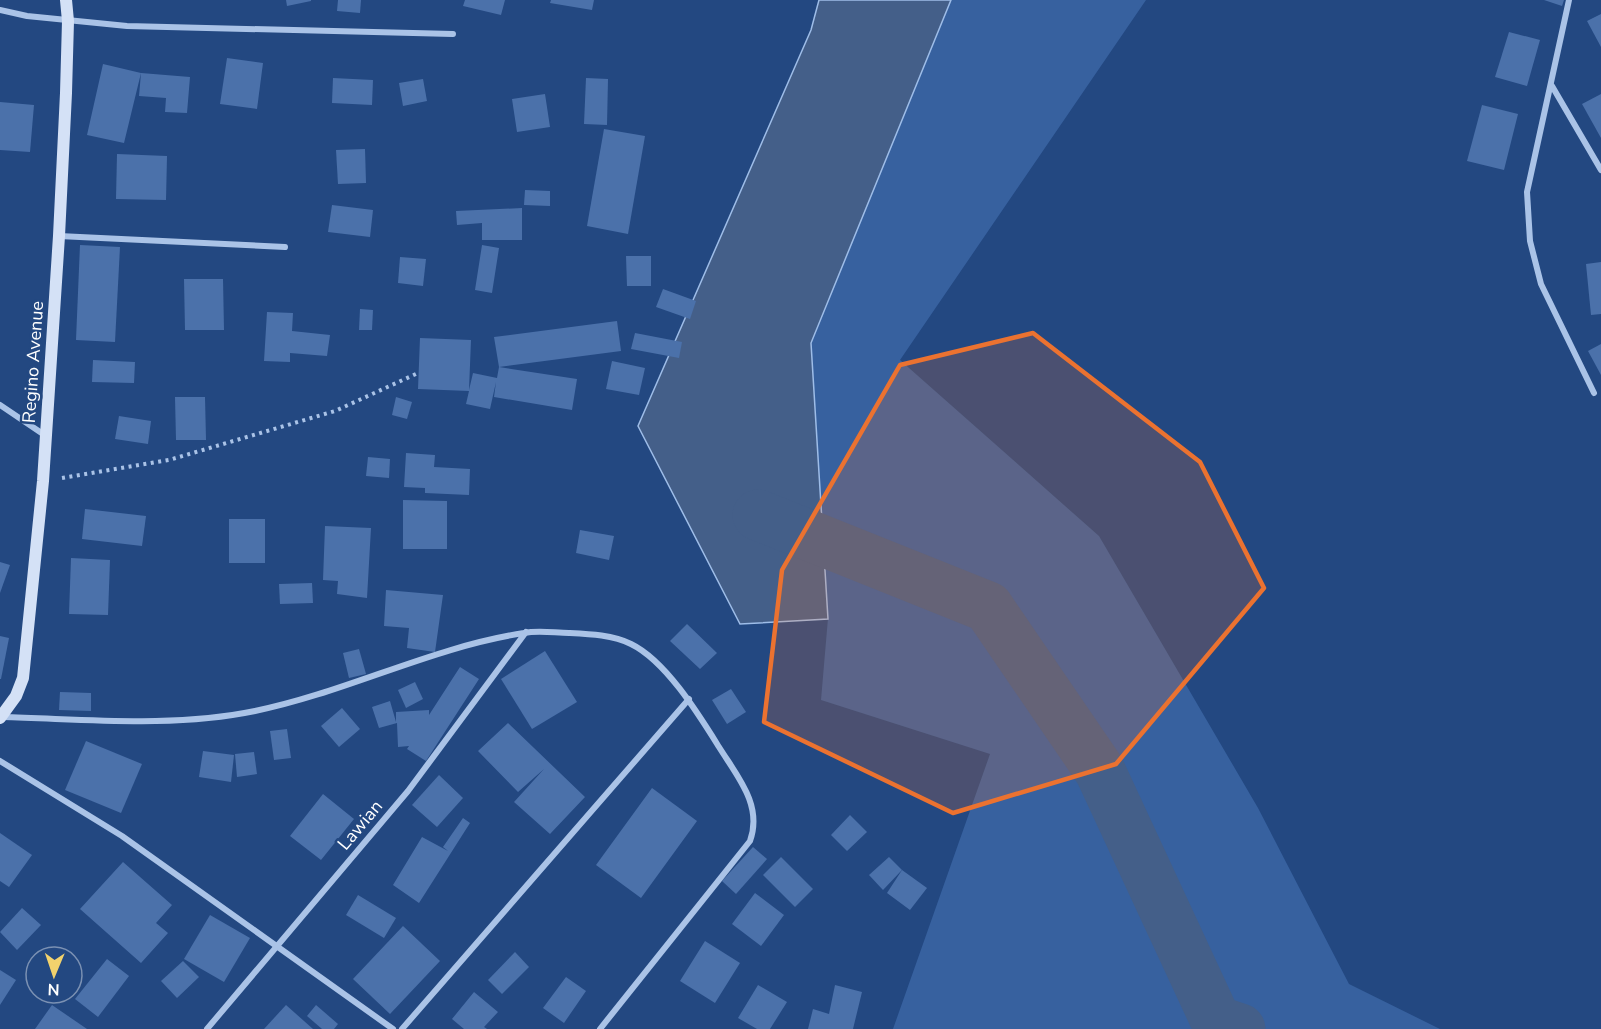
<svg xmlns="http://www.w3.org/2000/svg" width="1601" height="1029" font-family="'Nunito Sans',sans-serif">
<rect width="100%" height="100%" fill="#234881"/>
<!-- green -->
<path fill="#37619f" d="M951,0h195l-246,360 199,176 159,272 91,176 91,45h-547l97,-275 -169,-54 7,-82 -17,-275z"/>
<!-- water -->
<path fill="#445f89" stroke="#9ebde8" stroke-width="1.5" d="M819,0h132l-140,343 17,276 -88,5 -102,-198 173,-396z"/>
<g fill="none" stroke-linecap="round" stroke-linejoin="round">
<!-- river -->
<path stroke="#445f89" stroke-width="51" d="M758,515l230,92 112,164 116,250 24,8"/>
</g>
<!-- building -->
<g fill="#4b71aa">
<path d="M286,0h25v1l-24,5z"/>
<path d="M338,0h23l-1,13 -23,-2z"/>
<path d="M465,0h40l-4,15 -38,-9z"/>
<path d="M551,0h43l-2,10 -42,-7z"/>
<path d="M1544,0h20l-2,6z"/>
<path d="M1601,14v33l-14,-26z"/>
<path d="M1509,32l31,8 -13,46 -32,-9z"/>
<path d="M227,58l36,5 -6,46 -37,-5z"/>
<path d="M103,64l38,9 49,4 -3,36 -22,-1 1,-14 -27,-2 2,-23 -17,70 -37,-8z"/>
<path d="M333,78l40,2 -1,25 -40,-2z"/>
<path d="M586,78l22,1 -1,46 -23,-1z"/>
<path d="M423,79l4,22 -24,5 -4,-23z"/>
<path d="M545,94l5,33 -33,5 -5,-33z"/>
<path d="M1601,94v44l-19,-34z"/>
<path d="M0,102l34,3 -4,47 -30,-2z"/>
<path d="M1482,105l36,9 -14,56 -37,-9z"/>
<path d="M604,129l41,7 -17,98 -41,-8z"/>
<path d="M365,149l1,34 -28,1 -2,-34z"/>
<path d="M117,154l50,2 -1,44 -50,-1z"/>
<path d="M525,190l25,1v15l-26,-1z"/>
<path d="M332,205l41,5 -3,27 -42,-5z"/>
<path d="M522,208v32h-40v-17l-25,2 -1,-14z"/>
<path d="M80,245l40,2 -5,95 -39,-2z"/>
<path d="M482,245l17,3 -7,45 -17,-3z"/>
<path d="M626,256h25v30h-24z"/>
<path d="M400,257l26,2 -3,27 -25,-3z"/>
<path d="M1601,262v52l-10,1 -5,-51z"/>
<path d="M184,279h39l1,51h-39z"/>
<path d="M663,289l33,12 -6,18 -34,-12z"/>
<path d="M360,309l13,1 -1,20h-13z"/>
<path d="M267,312l26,1 -1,18 38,4 -3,21 -37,-3v9l-26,-1z"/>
<path d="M617,321l4,30 -122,16 78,12 -5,31 -78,-13 2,-15 -6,27 -24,-5 3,-13 -51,-2 2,-51 51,2 -2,50 4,-17 24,5 2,-11 -5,-30z"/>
<path d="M635,333l47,9 -3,16 -48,-9z"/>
<path d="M1601,344v31l-13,-24z"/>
<path d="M93,360l42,2 -1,21 -42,-1z"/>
<path d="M612,361l33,7 -6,27 -33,-6z"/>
<path d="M175,397h30l1,43h-30z"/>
<path d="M396,397l16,5 -5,17 -15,-4z"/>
<path d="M119,416l32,5 -3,23 -33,-5z"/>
<path d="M406,453l29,2 -1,12 36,2 -1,26 -44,-2v-5l-21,-1z"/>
<path d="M368,457l22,2 -1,19 -23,-2z"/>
<path d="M403,500l44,1v48h-44z"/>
<path d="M85,509l61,7 -4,30 -60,-7z"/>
<rect x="229" y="519" width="36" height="44"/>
<path d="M325,526l46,2 -4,70 -30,-4 1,-13 -15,-1z"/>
<path d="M580,530l34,6 -5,24 -33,-7z"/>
<path d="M71,558l39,2 -2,55 -39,-1z"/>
<path d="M0,562l10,3 -10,28z"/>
<path d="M312,583l1,20 -33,1 -1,-20z"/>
<path d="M386,590l57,5 -8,57 -28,-4 2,-20 -25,-2z"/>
<path d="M687,624l30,29 -17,16 -30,-28z"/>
<path d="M0,636l9,2 -8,41h-1z"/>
<path d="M359,649l7,25 -17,4 -6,-25z"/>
<path d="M545,651l32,51 -45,27 -31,-50z"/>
<path d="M460,667l19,12 -53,82 -19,-12 2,-3 -11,1 -1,-24 -18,5 -7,-21 18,-6 6,21v-10l33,-2v5z"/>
<path d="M415,682l8,17 -17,9 -8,-18z"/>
<path d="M731,689l15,23 -19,12 -15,-24z"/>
<path d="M60,692l31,1v18l-32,-1z"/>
<path d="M342,708l18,21 -21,18 -18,-21z"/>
<path d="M508,723l77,74 -35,37 -36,-32 30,-33 -26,23 -40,-41z"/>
<path d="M287,729l4,29 -17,2 -4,-29z"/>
<path d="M86,741l56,23 -21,49 -56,-23z"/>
<path d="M203,751l31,4 -3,27 -32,-5z"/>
<path d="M254,752l3,22 -20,3 -2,-23z"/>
<path d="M439,775l24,23 -26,29 -25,-22z"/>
<path d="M652,788l45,33 -56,77 -45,-33z"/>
<path d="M323,794l31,25 -33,41 -31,-24z"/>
<path d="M850,815l17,17 -20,19 -16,-16z"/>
<path d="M463,818l7,5 -51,80 -26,-18 29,-48 26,14 -5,-4z"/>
<path d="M0,833l32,22 -23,32 -9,-6z"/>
<path d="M753,847l14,12 -31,35 -14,-13z"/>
<path d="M781,857l32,32 -18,18 -32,-32z"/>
<path d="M889,857l13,13 -19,20 -14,-15z"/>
<path d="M123,862l49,43 -16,18 12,10 -27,30 -61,-54z"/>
<path d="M902,870l25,18 -17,22 -23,-17z"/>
<path d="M755,893l29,22 -23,31 -29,-22z"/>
<path d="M358,895l38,23 -12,20 -38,-23z"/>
<path d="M22,908l19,17 -24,25 -17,-18z"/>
<path d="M210,915l40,23 -26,44 -40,-23z"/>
<path d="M403,926l37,35 -50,53 -37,-35z"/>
<path d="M705,941l35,22 -25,40 -35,-22z"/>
<path d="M515,952l14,15 -27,27 -14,-14z"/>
<path d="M107,959l22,17 -31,41 -23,-18z"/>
<path d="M183,961l16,16 -22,21 -16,-17z"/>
<path d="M0,970l16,10 -16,25z"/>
<path d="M566,977l20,14 -22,32 -21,-15z"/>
<path d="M758,985l29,17 -17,27h-13l-19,-11z"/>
<path d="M835,985l27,7 -9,37h-45l5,-20 16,5z"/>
<path d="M474,992l24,20 -14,15 3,2h-23l-12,-10z"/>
<path d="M52,1005l35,24h-52z"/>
<path d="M286,1005l27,24h-49z"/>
<path d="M316,1005l22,19 -4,5h-12l-15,-13z"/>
</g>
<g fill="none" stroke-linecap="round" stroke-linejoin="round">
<!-- path -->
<path stroke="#aac3e7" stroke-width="4" stroke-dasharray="3 4.5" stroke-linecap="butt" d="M62,478l107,-18 166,-49 83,-38"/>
<!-- street -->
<g stroke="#aac3e7" stroke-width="6">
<path d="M1569,0l-42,192 3,49 11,43 53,109"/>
<path d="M0,10l27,6 100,10 326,8"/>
<path d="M1552,86l49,84"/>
<path d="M59,236l226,11"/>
<path d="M0,405l46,31"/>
<path d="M2,717c84,2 170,11 253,-6 92,-19 177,-64 269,-78 15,-3 31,0 45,0 21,1 44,2 62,11 35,17 68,71 88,103 18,29 44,58 31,94l-150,188"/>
<path d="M0,761l122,75 271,193"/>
<path d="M207,1029l201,-238 118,-159"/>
<path d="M402,1029l287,-330"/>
</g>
<!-- secondary -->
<path stroke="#d4e1f6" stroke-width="12" d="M0,718l16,-22 7,-18 20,-197 16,-245 7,-143 2,-72 -2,-21"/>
</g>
<!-- marked area -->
<path fill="#eb7230" fill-opacity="0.2" stroke="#eb7230" stroke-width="4.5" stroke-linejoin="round" d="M1033,333l167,129 64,126 -148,176 -163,49 -189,-91 18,-152 118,-205z"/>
<g text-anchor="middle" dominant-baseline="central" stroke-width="5" stroke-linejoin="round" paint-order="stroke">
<!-- street labels -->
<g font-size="18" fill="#fff" stroke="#234881">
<text transform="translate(33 362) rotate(-86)">Regino Avenue</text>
<text transform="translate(360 825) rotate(-50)">Lawian</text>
</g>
</g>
<!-- north arrow -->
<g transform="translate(54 975) rotate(182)"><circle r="28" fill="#234881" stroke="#7b91b3" stroke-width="1.5"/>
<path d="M0-4.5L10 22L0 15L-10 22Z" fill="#f2d26d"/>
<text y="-9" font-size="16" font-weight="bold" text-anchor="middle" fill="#ffffff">N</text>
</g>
</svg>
